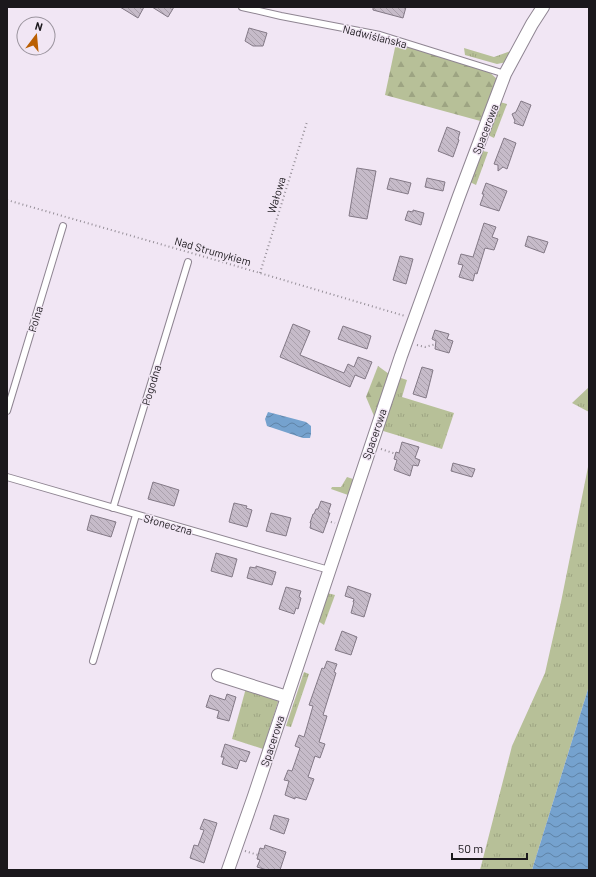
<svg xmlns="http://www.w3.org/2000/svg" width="596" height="877" font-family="Barlow,sans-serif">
<defs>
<pattern id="grass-tufts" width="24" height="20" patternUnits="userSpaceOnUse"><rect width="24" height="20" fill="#b7c098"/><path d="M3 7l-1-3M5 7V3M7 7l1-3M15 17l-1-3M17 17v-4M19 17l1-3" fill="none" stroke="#9da482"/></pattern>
<pattern id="forest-firs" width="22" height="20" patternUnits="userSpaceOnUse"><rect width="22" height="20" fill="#b7c098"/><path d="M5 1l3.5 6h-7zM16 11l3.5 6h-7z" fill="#9da482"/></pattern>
<pattern id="water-waves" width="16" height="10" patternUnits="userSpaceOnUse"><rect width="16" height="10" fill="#75a2ce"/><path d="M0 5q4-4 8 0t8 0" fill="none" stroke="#5f83a6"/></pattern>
<pattern id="building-back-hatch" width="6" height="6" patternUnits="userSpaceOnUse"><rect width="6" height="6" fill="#c6bbc9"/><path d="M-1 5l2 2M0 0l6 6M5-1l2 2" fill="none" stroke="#aaa0ac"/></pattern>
</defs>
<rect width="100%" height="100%" fill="#f1e6f4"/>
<!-- grass -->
<g fill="url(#grass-tufts)">
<path d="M464,48l30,9 17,-6 -4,11 -10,2 -32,-9z"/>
<path d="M500,102l7,2 -13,34 -4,-2 -2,-2z"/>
<path d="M482,151l6,1 -12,33 -6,-3z"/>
<path d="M398,377l9,3 -5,17 52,16 -12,36 -62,-19z"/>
<path d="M589,387v25l-17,-9z"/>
<path d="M589,462v224l-57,184h-52l32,-124 33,-73 16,-71z"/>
<path d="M347,477l6,2 -5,16 -17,-6 1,-2h9z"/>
<path d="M327,593l8,2 -11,30 -6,-4z"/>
<path d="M304,672l5,2 -18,53 -5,-1z"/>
<path d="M246,688l31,11 1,3 -15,47 -31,-10z"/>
</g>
<!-- forest -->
<g fill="url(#forest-firs)">
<path d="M396,43l92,28 9,8 -13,43 -99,-27z"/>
<path d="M378,366l11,8 -15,42 -8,-19z"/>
</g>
<!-- water -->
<g fill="url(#water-waves)">
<path d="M268,412l38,10 5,4v8l-1,4h-7l-36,-12 -2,-7z"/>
<path d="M589,686v184h-57z"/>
</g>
<!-- building -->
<g fill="url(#building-back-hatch)" stroke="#837986">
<path d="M120,7h24l-6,11z"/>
<path d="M152,7h22l-6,10z"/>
<path d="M373,7h33l-3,11 -30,-8z"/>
<path d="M249,28l18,5 -4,13h-10l-8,-5z"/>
<path d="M521,101l10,4 -8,21 -9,-3 1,-2 -3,-7 4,-2z"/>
<path d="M447,127l13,5 -2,7 1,1 -6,17 -15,-6z"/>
<path d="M504,138l12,5 -9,26 -4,-2 -5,4v-6l-4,-1z"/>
<path d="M357,168l19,3 -9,48 -18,-3z"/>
<path d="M390,178l21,5 -3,11 -21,-5z"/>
<path d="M427,178l18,4 -2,9 -18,-4z"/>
<path d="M486,183l21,8 -8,20 -19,-6 4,-11h-2z"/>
<path d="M413,210l11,3 -3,12 -16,-5 3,-9 5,1z"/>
<path d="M484,223l12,4 -4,10 6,2 -4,11 -9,-2 -8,26 -2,-1 -2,8 -14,-4 4,-12 -5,-1 3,-10 12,3z"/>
<path d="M528,236l20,6 -4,11 -19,-7z"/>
<path d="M400,256l13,3 -7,25 -13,-4z"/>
<path d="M293,324l17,7 -10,24 44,18 4,-9 6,3 4,-10 14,5 -7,17 -10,-4 -5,12 -70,-30z"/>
<path d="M343,326l28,10 -4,13 -29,-10z"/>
<path d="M435,330l14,4 -2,5 6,2 -4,12 -14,-4 1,-8 -4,-2z"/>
<path d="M422,367l11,3 -7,28 -13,-4z"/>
<path d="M402,442l17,5 -4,11 5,2 -2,6 -5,-1 -3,11 -16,-6 3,-10 -3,-1 2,-7 3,1z"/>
<path d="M453,463l22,6 -3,8 -21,-6z"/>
<path d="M153,482l26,8 -5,16 -26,-7z"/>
<path d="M321,501l10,3 -3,9h2l-7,20 -13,-5 1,-5h-1l3,-9h1l2,-5h2z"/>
<path d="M234,503l13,3 -1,2 6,2 -5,17 -18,-5z"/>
<path d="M271,513l20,5 -5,18 -20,-5z"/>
<path d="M91,515l25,7 -5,15 -24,-7z"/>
<path d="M216,553l21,6 -5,18 -21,-6z"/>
<path d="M256,566l20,6 -4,13 -25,-7 3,-11 6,1z"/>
<path d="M348,586l23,8 -7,23 -13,-4 3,-11h-1l1,-3 -9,-3z"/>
<path d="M286,587l15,4 -2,6 2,1 -3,11 -2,-1 -2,6 -15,-5z"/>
<path d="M342,631l15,6 -6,18 -16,-5z"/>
<path d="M327,661l10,3 -3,8 2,1 -13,42 4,1 -8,26 6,2 -5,14 -5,-2 -7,21 6,2 -8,21 -11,-3v2l-10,-4 4,-14 -5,-1 4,-10 4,1 8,-23 -5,-2 4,-11 5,2 9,-31 -4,-1 13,-37 2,1z"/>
<path d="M227,694l9,3 -7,24 -12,-3 2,-7 -13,-4 4,-12 15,5z"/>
<path d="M225,744l25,8 -4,10 -6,-2 -3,9 -15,-5 2,-7h-3z"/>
<path d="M274,815l15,4 -5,15 -14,-5z"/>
<path d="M204,819l13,4 -13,40 -14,-5 4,-13 4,1 6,-16 -4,-1z"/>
<path d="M265,845l21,7 -6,18h-13l-10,-3 3,-7 -3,-1 3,-11 4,1z"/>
</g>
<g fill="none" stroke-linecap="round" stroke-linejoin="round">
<defs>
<g id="service">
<path d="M242,7l39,9 99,19 125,39"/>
<path d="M7,411l56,-185"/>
<path d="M7,477l322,93"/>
<path d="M113,508l75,-246"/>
<path d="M93,661l43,-146"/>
</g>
<g id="minor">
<path d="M218,675l69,22"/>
<path d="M228,870l26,-74 147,-440 58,-160 46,-122 27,-50 11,-17"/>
</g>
</defs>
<!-- service casing -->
<use href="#service" stroke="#8f8592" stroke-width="8"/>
<!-- minor casing -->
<use href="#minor" stroke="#8f8592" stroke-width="14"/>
<!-- path -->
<g stroke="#958e97" stroke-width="2" stroke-dasharray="1 3" stroke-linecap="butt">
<path d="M7,200l219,63 179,53"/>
<path d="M260,273l47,-151"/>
<path d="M417,345l8,2 11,-3"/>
<path d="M381,449l15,5"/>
<path d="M327,521l8,2"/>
<path d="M245,851l13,4"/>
</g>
<!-- service -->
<use href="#service" stroke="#fff" stroke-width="6"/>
<!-- minor -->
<use href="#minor" stroke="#fff" stroke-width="12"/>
</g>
<g text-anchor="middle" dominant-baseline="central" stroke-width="3" stroke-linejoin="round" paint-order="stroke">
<!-- street labels -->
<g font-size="11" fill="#1b181c" stroke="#f1e6f4">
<text transform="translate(375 36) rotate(14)">Nadwiślańska</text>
<text transform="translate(485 129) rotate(-69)">Spacerowa</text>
<text transform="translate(276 195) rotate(-73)">Wałowa</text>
<text transform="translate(213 251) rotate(16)">Nad Strumykiem</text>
<text transform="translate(35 319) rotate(-73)">Polna</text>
<text transform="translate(151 385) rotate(-73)">Pogodna</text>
<text transform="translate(374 434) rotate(-71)">Spacerowa</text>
<text transform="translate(168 524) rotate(16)">Słoneczna</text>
<text transform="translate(272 741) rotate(-72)">Spacerowa</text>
</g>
</g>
<!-- border -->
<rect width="596" height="877" fill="none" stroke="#1b181c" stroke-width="16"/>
<!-- north arrow -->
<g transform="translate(36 36) rotate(16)"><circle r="19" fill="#f1e6f4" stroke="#9b949e"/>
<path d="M0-3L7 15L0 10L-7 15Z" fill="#ba5f02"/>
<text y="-6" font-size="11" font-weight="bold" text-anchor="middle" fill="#1b181c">N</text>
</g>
<!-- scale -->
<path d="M452 853v6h75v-6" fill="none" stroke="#1b181c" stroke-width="2"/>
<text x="458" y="853" font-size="12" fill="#1b181c" stroke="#f1e6f4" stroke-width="3" paint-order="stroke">50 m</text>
</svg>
